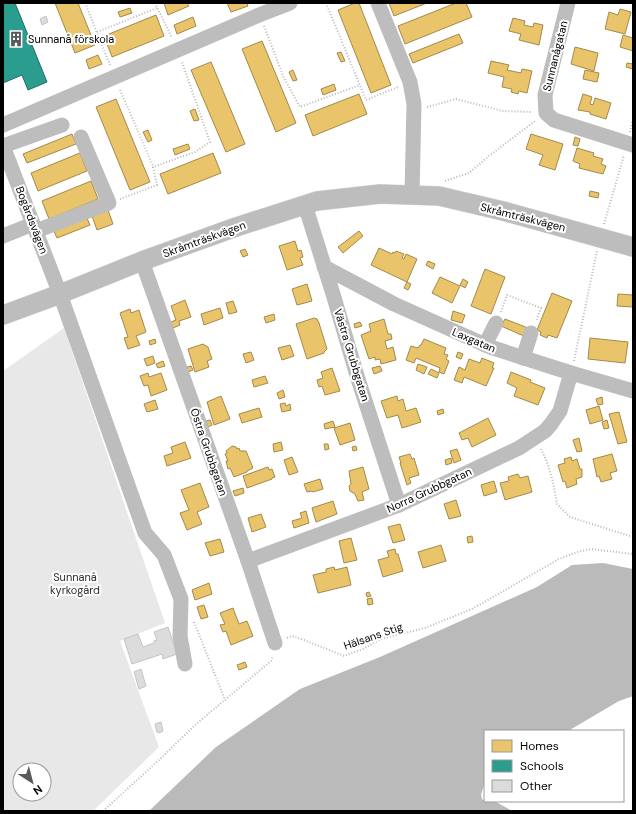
<svg xmlns="http://www.w3.org/2000/svg" width="636" height="814" font-family="'DM Sans',sans-serif">
<rect width="100%" height="100%" fill="#fff"/>
<!-- green -->
<path fill="#e8e8e8" fill-rule="evenodd" d="M64,328l101,295 -45,18 39,106 -66,64h-90v-440zM20,770h24v24h-24z"/>
<!-- water -->
<path fill="#bababa" d="M603,563l30,6v127l-14,5 -51,30h-83v51l-4,13 1,4 3,2h7l6,2 14,8h-363l67,-64 84,-58 80,-32 157,-70 35,-22z"/>
<!-- homes -->
<g fill="#e9c46a" stroke="#a3894a">
<path d="M55,3h23l17,42 -20,8z"/>
<path d="M164,3h23l2,3 -21,9z"/>
<path d="M227,3h20l1,3 -17,6z"/>
<path d="M355,3h4l32,82 -20,8 -33,-83z"/>
<path d="M389,3h38l-33,13z"/>
<path d="M456,3h10l6,14 -67,27 -7,-18z"/>
<path d="M130,8l2,5 -12,4 -2,-5z"/>
<path d="M620,9l11,3 -6,22 -20,-5 4,-17 9,3z"/>
<path d="M156,15l8,21 -52,21 -8,-21z"/>
<path d="M193,17l3,9 -19,8 -3,-9z"/>
<path d="M513,18l12,3 -1,4 9,2 1,-4 9,2 -4,20 -20,-5 2,-6 -12,-3z"/>
<path d="M459,34l4,9 -50,20 -4,-9z"/>
<path d="M623,35l10,3v13l-13,-4z"/>
<path d="M262,41l34,82 -20,9 -34,-83z"/>
<path d="M575,47l23,6 -4,18 -23,-7z"/>
<path d="M341,52l4,9 -4,1 -4,-9z"/>
<path d="M98,55l4,9 -13,5 -3,-9z"/>
<path d="M491,61l18,4 -2,5 14,3 1,-4 10,2 -5,22 -8,-2 -1,3 -7,-2 1,-3 -10,-2 2,-10 -16,-4z"/>
<path d="M211,62l34,82 -19,8 -35,-82z"/>
<path d="M627,63l6,1v5l-7,-2z"/>
<path d="M293,70l4,10 -4,1 -4,-9z"/>
<path d="M585,70l14,3 -2,9 -14,-3z"/>
<path d="M334,84l2,6 -13,5 -2,-6z"/>
<path d="M359,94l8,20 -54,22 -8,-21z"/>
<path d="M583,94l9,3 -2,7 3,1 2,-7 16,5 -5,16 -16,-5v-2l-12,-2z"/>
<path d="M116,99l34,83 -20,8 -34,-83z"/>
<path d="M195,109l4,11 -5,1 -4,-10z"/>
<path d="M148,130l4,10 -4,2 -5,-10z"/>
<path d="M72,134l4,10 -49,19 -4,-9z"/>
<path d="M531,134l32,10 -8,26 -16,-5 4,-10 -17,-6z"/>
<path d="M575,137l5,2 -2,7 -5,-1z"/>
<path d="M188,144l2,5 -15,6 -2,-6z"/>
<path d="M577,148l17,5 -1,3 10,3 -2,5 5,2 -3,8 -24,-6 1,-4 -7,-3z"/>
<path d="M80,153l7,18 -49,20 -7,-18z"/>
<path d="M213,153l8,20 -53,21 -8,-20z"/>
<path d="M91,181l7,18 -49,20 -7,-18z"/>
<path d="M590,191l9,2 -1,5 -9,-2z"/>
<path d="M108,210l5,14 -16,6 -5,-14z"/>
<path d="M86,216l4,9 -33,13 -4,-9z"/>
<path d="M359,231l4,5 -20,17 -5,-6z"/>
<path d="M295,241l3,10 3,-1 2,7 -3,1 3,7 -16,5 -8,-24z"/>
<path d="M379,248l13,6 1,-2 2,1 1,-2 8,3 -2,4 2,1 2,-5 11,5 -10,23 -36,-17z"/>
<path d="M245,249l3,6 -5,2 -3,-6z"/>
<path d="M428,261l7,3 -2,5 -7,-4z"/>
<path d="M485,269l20,8 -14,37 -20,-8z"/>
<path d="M440,277l20,9 -8,17 -20,-10z"/>
<path d="M463,279l5,3 -3,6 -5,-3z"/>
<path d="M407,282l4,2 -3,6 -4,-2z"/>
<path d="M307,284l5,17 -15,4 -5,-16z"/>
<path d="M552,293l20,8 -15,37 -9,-3 -1,3 -7,-3 1,-3 -4,-2z"/>
<path d="M618,294l15,1v12l-16,-1z"/>
<path d="M185,300l6,17 -12,4 1,4 -7,3 -2,-6 5,-2 -5,-14z"/>
<path d="M233,301l4,11 -8,2 -3,-11z"/>
<path d="M220,308l3,10 -19,7 -3,-11z"/>
<path d="M130,309l1,4 8,-3 7,22 -10,4 4,9 -12,4 -4,-11 4,-1 -8,-24z"/>
<path d="M453,311l12,4 -3,8 -11,-3z"/>
<path d="M274,314l1,6 -9,3 -2,-6z"/>
<path d="M314,318l3,1 2,4 8,26 -3,3v1l-17,6 -11,-35z"/>
<path d="M384,319l4,15h3l1,5 -7,2 2,8 6,-2 3,13 -15,4 -1,-5 -5,1v-3l-6,2 -8,-24 10,-4 -2,-7z"/>
<path d="M505,319l23,9 -2,9 -25,-11z"/>
<path d="M360,322l2,4 -7,2 -1,-4z"/>
<path d="M590,338l38,4 -3,21 -37,-4z"/>
<path d="M155,339l1,4 -6,2 -1,-4z"/>
<path d="M424,339l22,9 -2,6 4,1 -2,4 3,2 -5,13 -5,-2 1,-4 -24,-10 -2,5 -8,-3 5,-14 7,2 2,-3h1z"/>
<path d="M203,344l5,3 4,12 -5,2 2,6 -14,5 -7,-23z"/>
<path d="M290,345l4,11 -12,4 -4,-12z"/>
<path d="M251,352l3,8 -8,3 -3,-9z"/>
<path d="M458,352l5,2 -2,5 -5,-2z"/>
<path d="M153,356l2,7 -8,3 -3,-7z"/>
<path d="M482,358l12,5 -2,5h2l-8,18 -22,-9 -2,6 -8,-3 5,-13 6,3 4,-11 11,4z"/>
<path d="M163,361l2,5 -7,2 -2,-4z"/>
<path d="M418,364l9,3 -3,7 -8,-4z"/>
<path d="M191,366l2,4 -5,2 -1,-5z"/>
<path d="M380,366l2,5 -8,3 -2,-6z"/>
<path d="M332,368l8,23 -15,4 -3,-9 -3,1 -2,-7 6,-2 -2,-6z"/>
<path d="M431,369l8,4 -2,5 -9,-4z"/>
<path d="M511,372l20,8 -1,2 15,6 -7,17 -24,-9 3,-8 -10,-5z"/>
<path d="M148,373l1,4 12,-4 6,17 -16,6 -3,-11 -4,1 -4,-10z"/>
<path d="M265,376l3,7 -14,4 -2,-7z"/>
<path d="M283,390l2,7 -6,2 -2,-6z"/>
<path d="M221,396l9,23 -16,6 -7,-23z"/>
<path d="M397,396l1,5 5,-2 3,12 10,-3 5,14 -19,6 -4,-13 -11,3 -6,-17z"/>
<path d="M602,397l1,7 -5,1 -2,-6z"/>
<path d="M155,400l3,9 -11,3 -3,-8z"/>
<path d="M285,403l1,3 4,-2 1,6 -9,2 -2,-8z"/>
<path d="M599,406l4,14 -13,4 -4,-14z"/>
<path d="M259,408l3,9 -20,6 -3,-9z"/>
<path d="M443,409l1,4 -6,2 -1,-4z"/>
<path d="M619,412l8,30 -9,2 -9,-30z"/>
<path d="M488,418l8,17 -24,12 -4,-9 -6,2 -3,-7z"/>
<path d="M210,420l2,5 -4,2 -2,-6z"/>
<path d="M607,420l2,8 -5,1 -2,-7z"/>
<path d="M333,421l2,6 -10,2 -1,-5z"/>
<path d="M350,423l5,17 -15,5 -6,-17z"/>
<path d="M579,438l3,13 -5,1 -4,-12z"/>
<path d="M185,442l6,16 -24,8 -3,-10 9,-3 -2,-6z"/>
<path d="M281,442l2,8 -9,2 -1,-8z"/>
<path d="M324,444h4l1,5 -4,1z"/>
<path d="M232,446l4,1 1,2 2,-1 1,3h6l7,17 -6,3v1l-13,5 -4,-9 -2,1 -2,-8h2l-3,-7 2,-1 -1,-2z"/>
<path d="M356,446l1,4 -4,1 -1,-4z"/>
<path d="M457,449l4,11 -7,3 -4,-12z"/>
<path d="M410,454l2,5 2,-1 5,17 -10,3 2,5 -4,2 -7,-22h1l-2,-6z"/>
<path d="M612,454l5,17 -7,2 2,6 -11,3 -2,-6 -2,1 -4,-18z"/>
<path d="M292,457l6,15 -9,3 -5,-15z"/>
<path d="M571,457l1,4 5,-2 3,10h2v8l-6,2 1,5 -10,4 -2,-7 -2,1 -5,-17 7,-2 -1,-4z"/>
<path d="M451,458l1,5 -6,2 -1,-5z"/>
<path d="M268,467l1,3 3,-1 3,8 -3,1v1l-25,9 -4,-12z"/>
<path d="M363,467l6,22 -7,3 2,8 -6,1 -3,-7 -5,-3 -1,-5 2,-2 -2,-13z"/>
<path d="M518,474l2,4 8,-2 4,16 -27,8 -5,-17 9,-2 -1,-4z"/>
<path d="M320,479l3,10 -10,3 -1,-1 -5,1 -3,-8z"/>
<path d="M494,481l3,11 -13,4 -3,-11z"/>
<path d="M200,483l9,24 -12,5 5,12 -15,6 -7,-17 9,-3 -8,-20z"/>
<path d="M243,488l1,5 -9,3 -2,-5z"/>
<path d="M456,500l5,16 -12,3 -5,-15z"/>
<path d="M333,501l4,13 -21,8 -4,-14z"/>
<path d="M306,511l3,12 -15,5 -2,-7 10,-3 -2,-5z"/>
<path d="M261,514l5,13 -14,5 -4,-14z"/>
<path d="M400,524l5,16 -12,3 -5,-16z"/>
<path d="M472,536l1,6 -5,1 -1,-6z"/>
<path d="M351,538l6,22 -13,3 -5,-22z"/>
<path d="M220,539l4,13 -14,4 -5,-13z"/>
<path d="M441,545l5,16 -23,7 -5,-16z"/>
<path d="M395,549l1,5h2l5,17 -20,6 -5,-17 11,-3 -2,-6z"/>
<path d="M334,567l1,3 12,-3 4,18 -33,8 -5,-18 13,-3v-3z"/>
<path d="M209,583l3,11 -17,6 -3,-10z"/>
<path d="M369,592l2,4 -4,1 -1,-4z"/>
<path d="M372,598l1,6 -5,1 -1,-6z"/>
<path d="M204,605l4,12 -7,2 -4,-12z"/>
<path d="M233,608l6,16 8,-3 6,15 -22,9 -5,-14 -3,1 -3,-7 5,-1 -5,-11z"/>
<path d="M245,662l2,5 -8,3 -2,-5z"/>
</g>
<!-- schools -->
<path fill="#2a9d8f" stroke="#1d6e64" d="M3,3h12l32,79 -19,8 -6,-15 -19,8z"/>
<!-- building -->
<g fill="#dcdcdc" stroke="#c4c4c4">
<path d="M46,16l2,6 -6,3 -2,-6z"/>
<path d="M168,627l9,27 -14,5 -1,-5 -30,10 -8,-25 14,-5 5,13 11,-4v-2l3,-1 -3,-8z"/>
<path d="M141,669l5,17 -7,3 -5,-17z"/>
<path d="M161,722l2,9 -4,2 -2,-1 -2,-8z"/>
</g>
<g fill="none" stroke-linecap="round" stroke-linejoin="round">
<defs>
<path id="major" d="M3,315l57,-21 82,-33 94,-34 81,-26 63,-7 59,2 64,15 130,36"/>
</defs>
<!-- major casing -->
<use href="#major" stroke="#dbdbdb" stroke-width="20"/>
<!-- path -->
<g stroke="#b8b8b8" stroke-width="2" stroke-dasharray="1 2" stroke-linecap="butt">
<path d="M85,3l25,62"/>
<path d="M155,3l17,35"/>
<path d="M326,3l40,97 32,-13"/>
<path d="M264,26l20,52 16,29 60,-22"/>
<path d="M97,32l60,-24"/>
<path d="M120,90l33,76"/>
<path d="M427,107l29,-8 47,12 29,1"/>
<path d="M630,132l3,-13"/>
<path d="M445,181l24,-8 20,-17 46,-35"/>
<path d="M120,199l37,-14 -4,-18 42,-15 15,-10 -28,-80"/>
<path d="M604,224l20,-69"/>
<path d="M501,312l6,-17 34,13 -5,13"/>
<path d="M574,361l23,-110"/>
<path d="M541,449l6,13 6,20 4,22 13,13 63,20"/>
<path d="M194,622l31,78"/>
<path d="M287,638l5,-2 12,4 40,16 19,-7 18,-10 44,-11 47,-19 87,-50 18,-7 14,-3 42,5"/>
<path d="M103,811l56,-51 35,-34 77,-65 2,-5"/>
</g>
<!-- minor -->
<g stroke="#bdbdbd" stroke-width="15">
<path d="M378,3l32,79 4,22 -2,91"/>
<path d="M568,3l-23,92 1,18 8,7 79,25"/>
<path d="M3,125l256,-110 31,-12"/>
<path d="M3,146l57,148 85,239 19,22 17,44 -1,37 5,28"/>
<path d="M3,146l59,-21"/>
<path d="M305,205l28,89 25,85 41,126"/>
<path d="M36,231l73,-28 -28,-66"/>
<path d="M3,236l30,-12"/>
<path d="M142,261l106,300 27,82"/>
<path d="M324,267l70,37 96,43 81,26 62,18"/>
<path d="M485,345l11,-22"/>
<path d="M523,358l8,-25"/>
<path d="M248,561l151,-56 120,-57 26,-17 6,-7 9,-13 11,-38"/>
</g>
<!-- major -->
<use href="#major" stroke="#bdbdbd" stroke-width="19"/>
</g>
<!-- icons -->
<defs>
<symbol id="building-bare" viewBox="-9 -9 18 18"><path d="M-4-6H4V6H1V3H-1V6H-4ZM-2.5-4.3h1.7v1.8h-1.7ZM.8-4.3h1.7v1.8H.8ZM-2.5-1h1.7V.8h-1.7ZM.8-1h1.7V.8H.8Z" fill="#595959" stroke="#fff" stroke-width="2.5" paint-order="stroke"/></symbol>
</defs>
<g fill-rule="evenodd">
<use href="#building-bare" x="5" y="28" width="22" height="22"/>
</g>
<g text-anchor="middle" dominant-baseline="central" stroke-width="4" stroke-linejoin="round" paint-order="stroke">
<!-- poi labels -->
<g font-size="11" fill="#000" stroke="#fff" text-anchor="start">
<text x="28" y="39">Sunnanå förskola</text>
</g>
<!-- street labels -->
<g font-size="11" fill="#000" stroke="#fff">
<text transform="translate(555 56) rotate(-76)">Sunnanågatan</text>
<text transform="translate(523 217) rotate(14)">Skråmträskvägen</text>
<text transform="translate(32 220) rotate(69)">Bogårdsvägen</text>
<text transform="translate(204 239) rotate(-20)">Skråmträskvägen</text>
<text transform="translate(474 340) rotate(23)">Laxgatan</text>
<text transform="translate(352 355) rotate(73)">Västra Grubbgatan</text>
<text transform="translate(209 452) rotate(71)">Östra Grubbgatan</text>
<text transform="translate(429 490) rotate(-25)">Norra Grubbgatan</text>
<text transform="translate(373 636) rotate(-19)">Hälsans Stig</text>
</g>
<!-- park labels -->
<g font-size="11" fill="#2d2d2d" stroke="#fff">
<text x="75" y="577">Sunnanå<tspan x="75" dy="13">kyrkogård</tspan></text>
</g>
</g>
<!-- border -->
<rect width="636" height="814" fill="none" stroke="#000000" stroke-width="8"/>
<!-- legend -->
<rect x="484" y="730" width="140" height="72" fill="#ffffff" stroke="#999999"/>
<rect x="492" y="740" width="20" height="12" fill="#e9c46a" stroke="#999999"/>
<text x="520" y="750" font-size="12" fill="#000000">Homes</text>
<rect x="492" y="760" width="20" height="12" fill="#2a9d8f" stroke="#999999"/>
<text x="520" y="770" font-size="12" fill="#000000">Schools</text>
<rect x="492" y="780" width="20" height="12" fill="#dcdcdc" stroke="#999999"/>
<text x="520" y="790" font-size="12" fill="#000000">Other</text>
<!-- north arrow -->
<g transform="translate(32 782) rotate(144)"><circle r="19" fill="#ffffff" stroke="#999999"/>
<path d="M0-3L7 15L0 10L-7 15Z" fill="#595959"/>
<text y="-6" font-size="11" font-weight="bold" text-anchor="middle" fill="#000000">N</text>
</g>
</svg>
